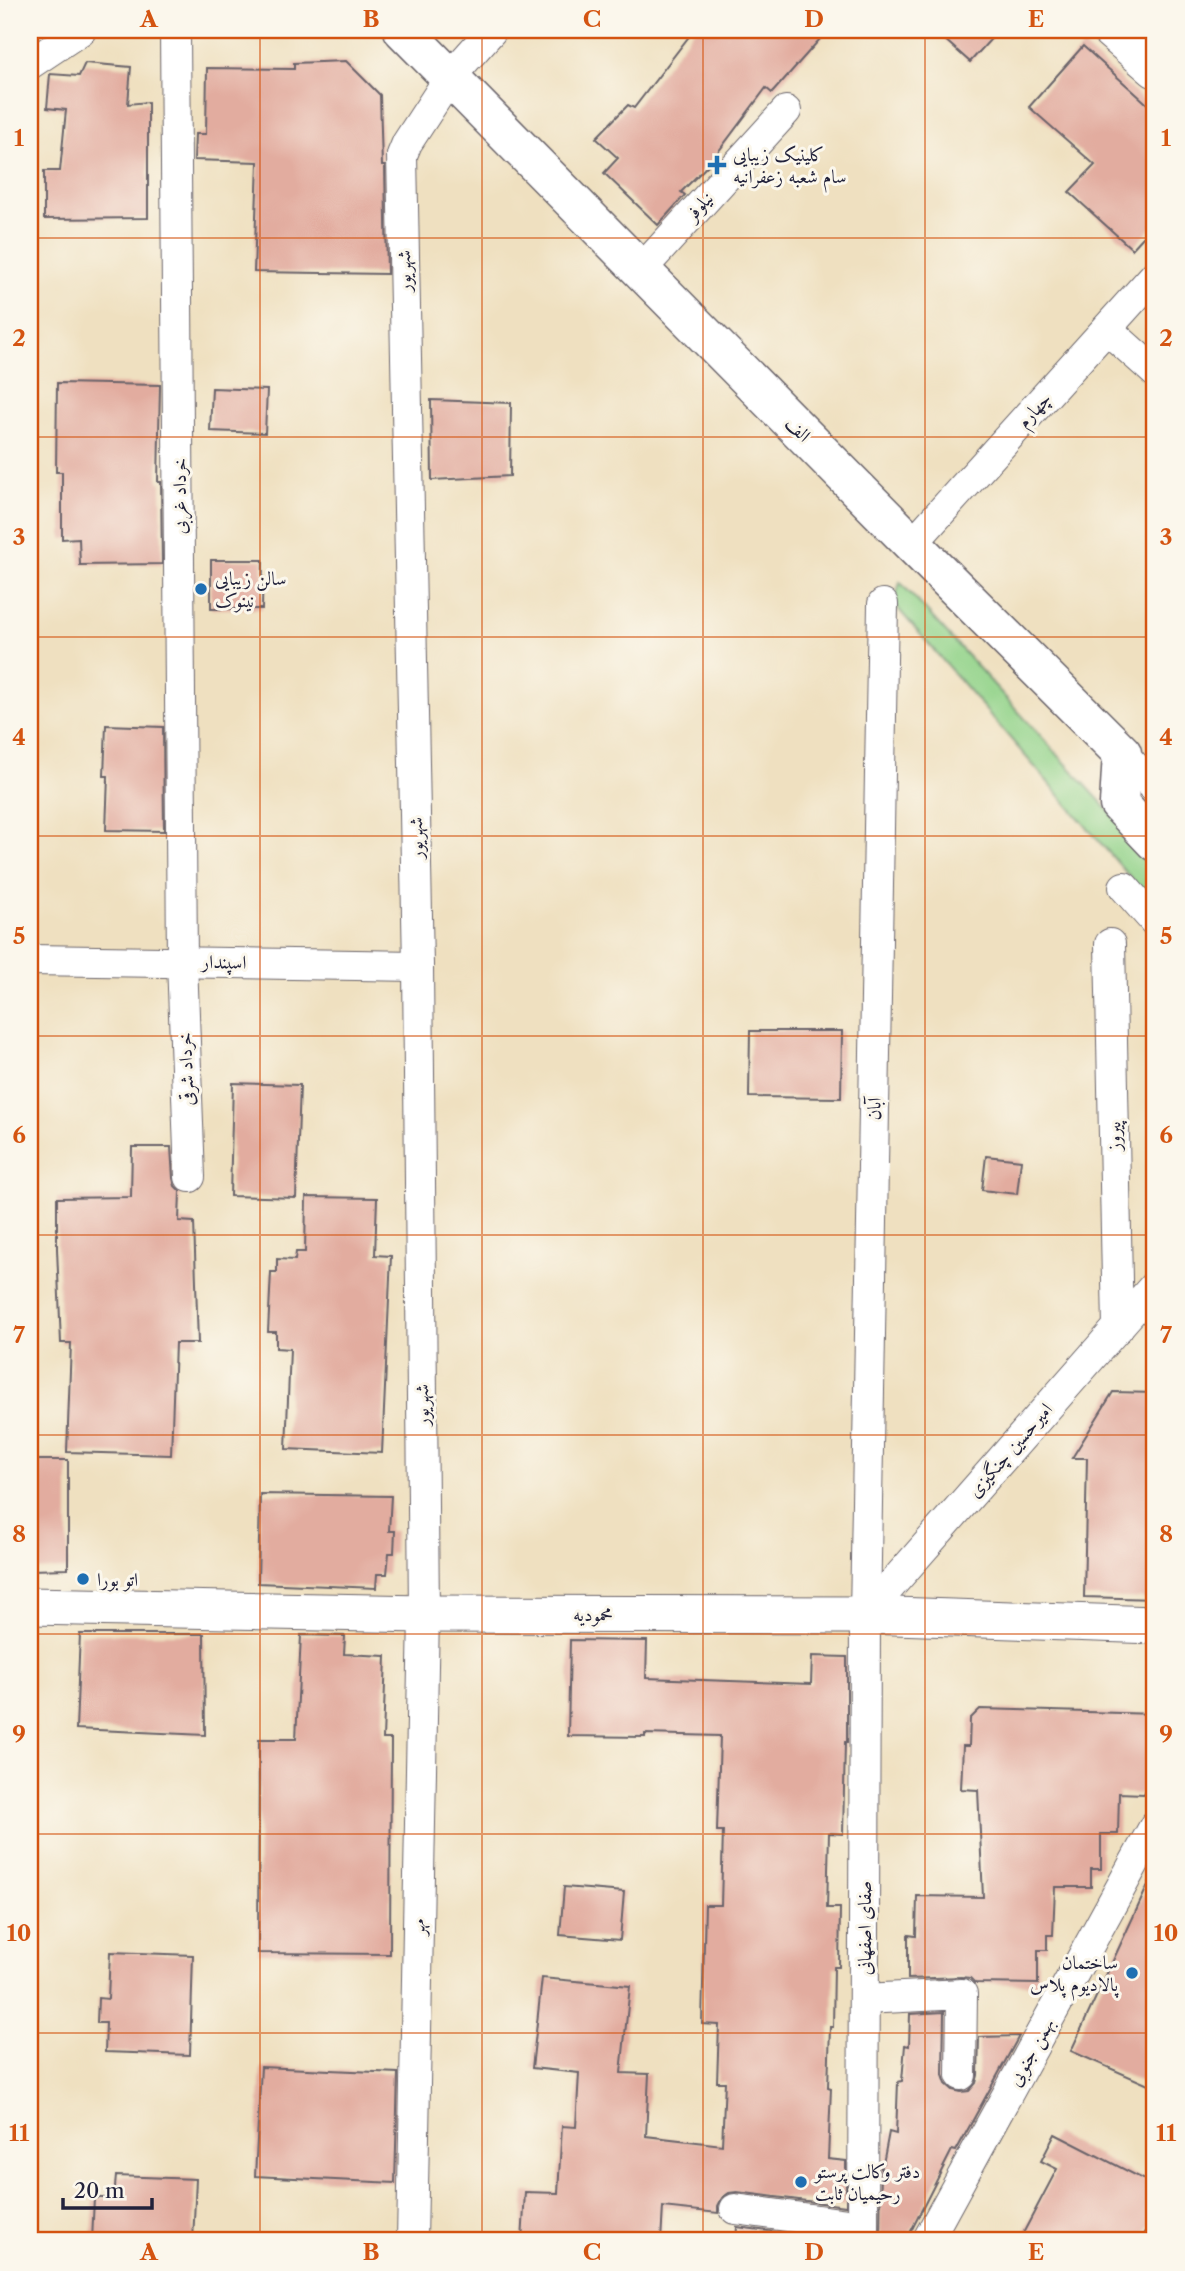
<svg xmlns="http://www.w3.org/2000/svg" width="1185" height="2271" font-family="'Libre Caslon Text',Amiri,serif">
<rect width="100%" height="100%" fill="#fbf7ec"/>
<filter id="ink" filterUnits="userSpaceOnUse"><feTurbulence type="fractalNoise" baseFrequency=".0143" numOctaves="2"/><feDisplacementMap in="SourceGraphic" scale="14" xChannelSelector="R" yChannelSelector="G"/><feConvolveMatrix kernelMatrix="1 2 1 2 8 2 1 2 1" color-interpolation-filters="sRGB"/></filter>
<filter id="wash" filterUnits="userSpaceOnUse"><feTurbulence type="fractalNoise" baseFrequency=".00686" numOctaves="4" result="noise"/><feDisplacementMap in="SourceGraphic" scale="28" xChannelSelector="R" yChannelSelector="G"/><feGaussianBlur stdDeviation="1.57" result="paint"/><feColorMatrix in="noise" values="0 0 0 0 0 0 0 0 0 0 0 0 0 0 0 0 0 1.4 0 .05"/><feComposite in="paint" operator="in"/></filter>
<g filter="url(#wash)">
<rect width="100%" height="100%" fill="#efe0c0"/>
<!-- green -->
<path fill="#93d38a" stroke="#5a7a62" stroke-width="2" d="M900,582l255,279v45l-261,-302z"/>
<g id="blocks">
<!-- building -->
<g fill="#e2ac9f">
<path d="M694,30h134l-56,63 -6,-5 -57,76 -28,28 4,3 -27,30 -54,-52 14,-15 -22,-20 32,-33 6,3z"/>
<path d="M934,30h65l-29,32z"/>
<path d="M1083,46l72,65v113l-23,25 -63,-57 26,-27 -66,-58z"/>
<path d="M346,61l34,34 2,71h3l2,108 -133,-2 4,-110 -64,-2 1,-26h11l1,-66 87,1v-6z"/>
<path d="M85,63l46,4 -3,37 20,-2v116l-104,1v-48h16l6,-61 -19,-2 3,-34 29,2z"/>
<path d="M57,383l103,2 -2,97h3l1,82 -82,1 -1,-27 -17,1v-67h-6z"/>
<path d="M212,388l55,2 -2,43 -55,-2z"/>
<path d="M431,400l80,3 -1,73 -78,4z"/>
<path d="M211,560h52l-1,49h-51z"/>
<path d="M106,725l57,2 1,104 -58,-1 2,-54h-4z"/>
<path d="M750,1031h92l-1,67 -92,-1z"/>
<path d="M233,1083l67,2 -4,113 -66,-2z"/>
<path d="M132,1147h39l2,31 2,8 5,5 -1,30 15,1 4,121h-23l-4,112 -104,-3 4,-109h-10l-4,-94v-51l74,-1z"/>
<path d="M986,1156l35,4 -4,34 -35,-4z"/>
<path d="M306,1197l71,1 -2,57 16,1 -9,197 -96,-4 4,-100 -14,-1v-16h-8l3,-60h6v-13l18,1 1,-8h9z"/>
<path d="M1113,1392l42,1v206l-71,-2 3,-139h-15z"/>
<path d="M30,1460h38v109l-38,1z"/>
<path d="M260,1494l131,2 -2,35h6l-1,22h-5l-2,21h-10l-1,14 -118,-5z"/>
<path d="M80,1634h124l1,101 -129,-6z"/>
<path d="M301,1635l44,1 -1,18 42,2 -3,83h8l-1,215 -132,-1 1,-214h37z"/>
<path d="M570,1640l77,1 -1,37 165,6 1,-28 35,1v85h-2l-2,92 -14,-1 -2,75h13l-1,59h-5l-1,60h-3l-2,60 3,1 -3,71 18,2v45l-109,-14 -8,1 -7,5 -4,8v7l-55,-6 -2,34h-139l3,-49 33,1 4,-67 14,1 3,-54 -47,-5 10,-90 88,8 -9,87 28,1 -3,62 76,9 3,-63h-8l2,-57 -17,-1 3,-119h16l2,-74h-6l3,-95 -75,-2v3l-77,-1z"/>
<path d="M980,1709l175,5v57l-11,23 -25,-1 -1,41h-17v35h-10v18h-36l-2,48h-6v15h-9v34l-63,-1 -5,-5 -9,-1 -53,2v-44l8,1 1,-40 66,1 -5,-107 -17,-1 2,-43h6l1,-27z"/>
<path d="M1155,1870v218l-84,-37z"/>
<path d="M564,1887l60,5 -4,48 -60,-5z"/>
<path d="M110,1952l83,3 -3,100 -85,-3 1,-29h-9l1,-25 10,1z"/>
<path d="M944,2012l-1,63 3,9 7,6 8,2 8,-1 7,-8 2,-8 1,-38 40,-1 -63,115 -4,-1 -46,91h-26l1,-77h2l6,-32 7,2 2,-52 4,-1 3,-36 4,1 1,-32z"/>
<path d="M261,2067l137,6 -3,110 -140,-7z"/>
<path d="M1055,2134l100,51v29l-14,27h-122l38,-72 -16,-8z"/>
<path d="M116,2176l80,3 -3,62h-101l2,-43h20z"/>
<path d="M737,2227l108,14h-109z"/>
</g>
</g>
</g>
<g filter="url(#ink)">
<use href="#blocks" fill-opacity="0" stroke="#6a646a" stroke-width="2"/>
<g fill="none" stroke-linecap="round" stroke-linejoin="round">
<defs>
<g id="minor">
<path d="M175,30l7,931 8,216"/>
<path d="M30,64l51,-34"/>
<path d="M641,270l145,-159"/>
<path d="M1107,329l48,43"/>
<path d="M912,544l243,-269"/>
<path d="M1122,753l33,35"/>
<path d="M1124,887l31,35"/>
<path d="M1110,944l8,384"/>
<path d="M30,960l388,6"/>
<path d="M865,1615l290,-330"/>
<path d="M864,1999l98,-5 -1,81"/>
<path d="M735,2209l128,17"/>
<path d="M412,2241l12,-627 -6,-648 -16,-811 5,-12 43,-66 42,-47"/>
<path d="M863,2241l2,-626 18,-1011"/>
<path d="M927,2241l228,-416"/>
</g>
<g id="tertiary">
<path d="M1110,30l45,39"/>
<path d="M30,1606l394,8 441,1 290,10"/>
</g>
<path id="secondary" d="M403,30l509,514 210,209 -3,51 36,38"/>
</defs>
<!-- minor casing -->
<use href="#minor" stroke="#6a646a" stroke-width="32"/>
<!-- tertiary casing -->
<use href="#tertiary" stroke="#6a646a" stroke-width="39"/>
<!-- secondary casing -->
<use href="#secondary" stroke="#6a646a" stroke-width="41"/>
<!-- minor -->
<use href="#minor" stroke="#fff" stroke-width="30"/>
<!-- tertiary -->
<use href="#tertiary" stroke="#fff" stroke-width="37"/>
<!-- secondary -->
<use href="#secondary" stroke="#fff" stroke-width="38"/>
</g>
</g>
<!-- grid -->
<path fill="none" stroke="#d45411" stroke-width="2" stroke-opacity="0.55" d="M260,30v2211M482,30v2211M703,30v2211M925,30v2211M30,238h1125M30,437h1125M30,637h1125M30,836h1125M30,1036h1125M30,1235h1125M30,1435h1125M30,1634h1125M30,1834h1125M30,2033h1125"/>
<!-- markers -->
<g fill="#1f6fb2" stroke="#fbf7ec" stroke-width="2.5">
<path d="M713.5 154.5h7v7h7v7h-7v7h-7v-7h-7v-7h7z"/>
<circle cx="201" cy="589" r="7"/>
<circle cx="83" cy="1579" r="7"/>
<circle cx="1132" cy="1973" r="7"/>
<circle cx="801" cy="2182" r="7"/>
</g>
<g text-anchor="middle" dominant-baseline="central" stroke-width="6" stroke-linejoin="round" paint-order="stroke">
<!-- poi labels -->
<g font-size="19" fill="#22223b" stroke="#fbf7ec" text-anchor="start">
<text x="733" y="154">کلینیک زیبایی<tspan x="733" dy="22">سام شعبه زعفرانیه</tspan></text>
<text x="215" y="578">سالن زیبایی<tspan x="215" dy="22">نینوک</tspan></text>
<text x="97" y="1579">اتو بورا</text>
<text x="1118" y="1962" text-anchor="end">ساختمان<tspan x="1118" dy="22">پالادیوم پلاس</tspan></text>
<text x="815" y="2171">دفتر وکالت پرستو<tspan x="815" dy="22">رحیمیان ثابت</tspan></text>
</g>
<!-- street labels -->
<g font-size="19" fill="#22223b" stroke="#fbf7ec">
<text transform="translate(699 206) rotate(-48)">نیلوفر</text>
<text transform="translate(404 271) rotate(-91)">شهریور</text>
<text transform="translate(1034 410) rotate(-48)">چهارم</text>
<text transform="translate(798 429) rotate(45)">الف</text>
<text transform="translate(179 496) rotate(-90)">خرداد غربی</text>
<text transform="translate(416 838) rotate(-91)">شهریور</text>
<text transform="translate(224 962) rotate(1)">اسپندار</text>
<text transform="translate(186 1069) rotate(-92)">خرداد شرقی</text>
<text transform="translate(874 1109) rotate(-89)">آبان</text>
<text transform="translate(1114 1136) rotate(-91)">پیروز</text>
<text transform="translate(422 1405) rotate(-91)">شهریور</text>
<text transform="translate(1010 1450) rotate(-49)">امیرحسین چنگیزی</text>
<text x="593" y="1614">محمودیه</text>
<text transform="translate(418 1927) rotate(-89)">مهر</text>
<text transform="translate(864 1928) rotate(-90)">صفای اصفهانی</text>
<text transform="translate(1031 2052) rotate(-61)">بهمن جنوبی</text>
</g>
</g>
<!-- margin -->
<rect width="1185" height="2271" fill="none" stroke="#fbf7ec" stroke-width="77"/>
<!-- scale -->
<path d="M63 2198v10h89v-10" fill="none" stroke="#22223b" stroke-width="3.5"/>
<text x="74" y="2198" font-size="21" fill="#22223b" stroke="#fbf7ec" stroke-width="5" paint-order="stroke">20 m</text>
<rect x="38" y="38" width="1108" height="2194" fill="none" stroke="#d45411" stroke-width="2.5"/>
<g font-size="23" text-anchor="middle" font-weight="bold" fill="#d45411">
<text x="149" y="27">A</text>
<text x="371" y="27">B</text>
<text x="592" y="27">C</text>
<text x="814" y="27">D</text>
<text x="1036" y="27">E</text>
<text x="19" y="146">1</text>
<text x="1166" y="146">1</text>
<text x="19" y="346">2</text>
<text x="1166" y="346">2</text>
<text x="19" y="545">3</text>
<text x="1166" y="545">3</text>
<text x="19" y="745">4</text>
<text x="1166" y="745">4</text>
<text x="19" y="944">5</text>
<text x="1166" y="944">5</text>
<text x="19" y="1143">6</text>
<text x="1166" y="1143">6</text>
<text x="19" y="1343">7</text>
<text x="1166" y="1343">7</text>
<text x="19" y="1542">8</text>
<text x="1166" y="1542">8</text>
<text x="19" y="1742">9</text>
<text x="1166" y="1742">9</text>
<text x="19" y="1941">10</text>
<text x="1166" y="1941">10</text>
<text x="19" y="2141">11</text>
<text x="1166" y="2141">11</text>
<text x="149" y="2260">A</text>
<text x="371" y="2260">B</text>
<text x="592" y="2260">C</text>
<text x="814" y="2260">D</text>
<text x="1036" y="2260">E</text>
</g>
</svg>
